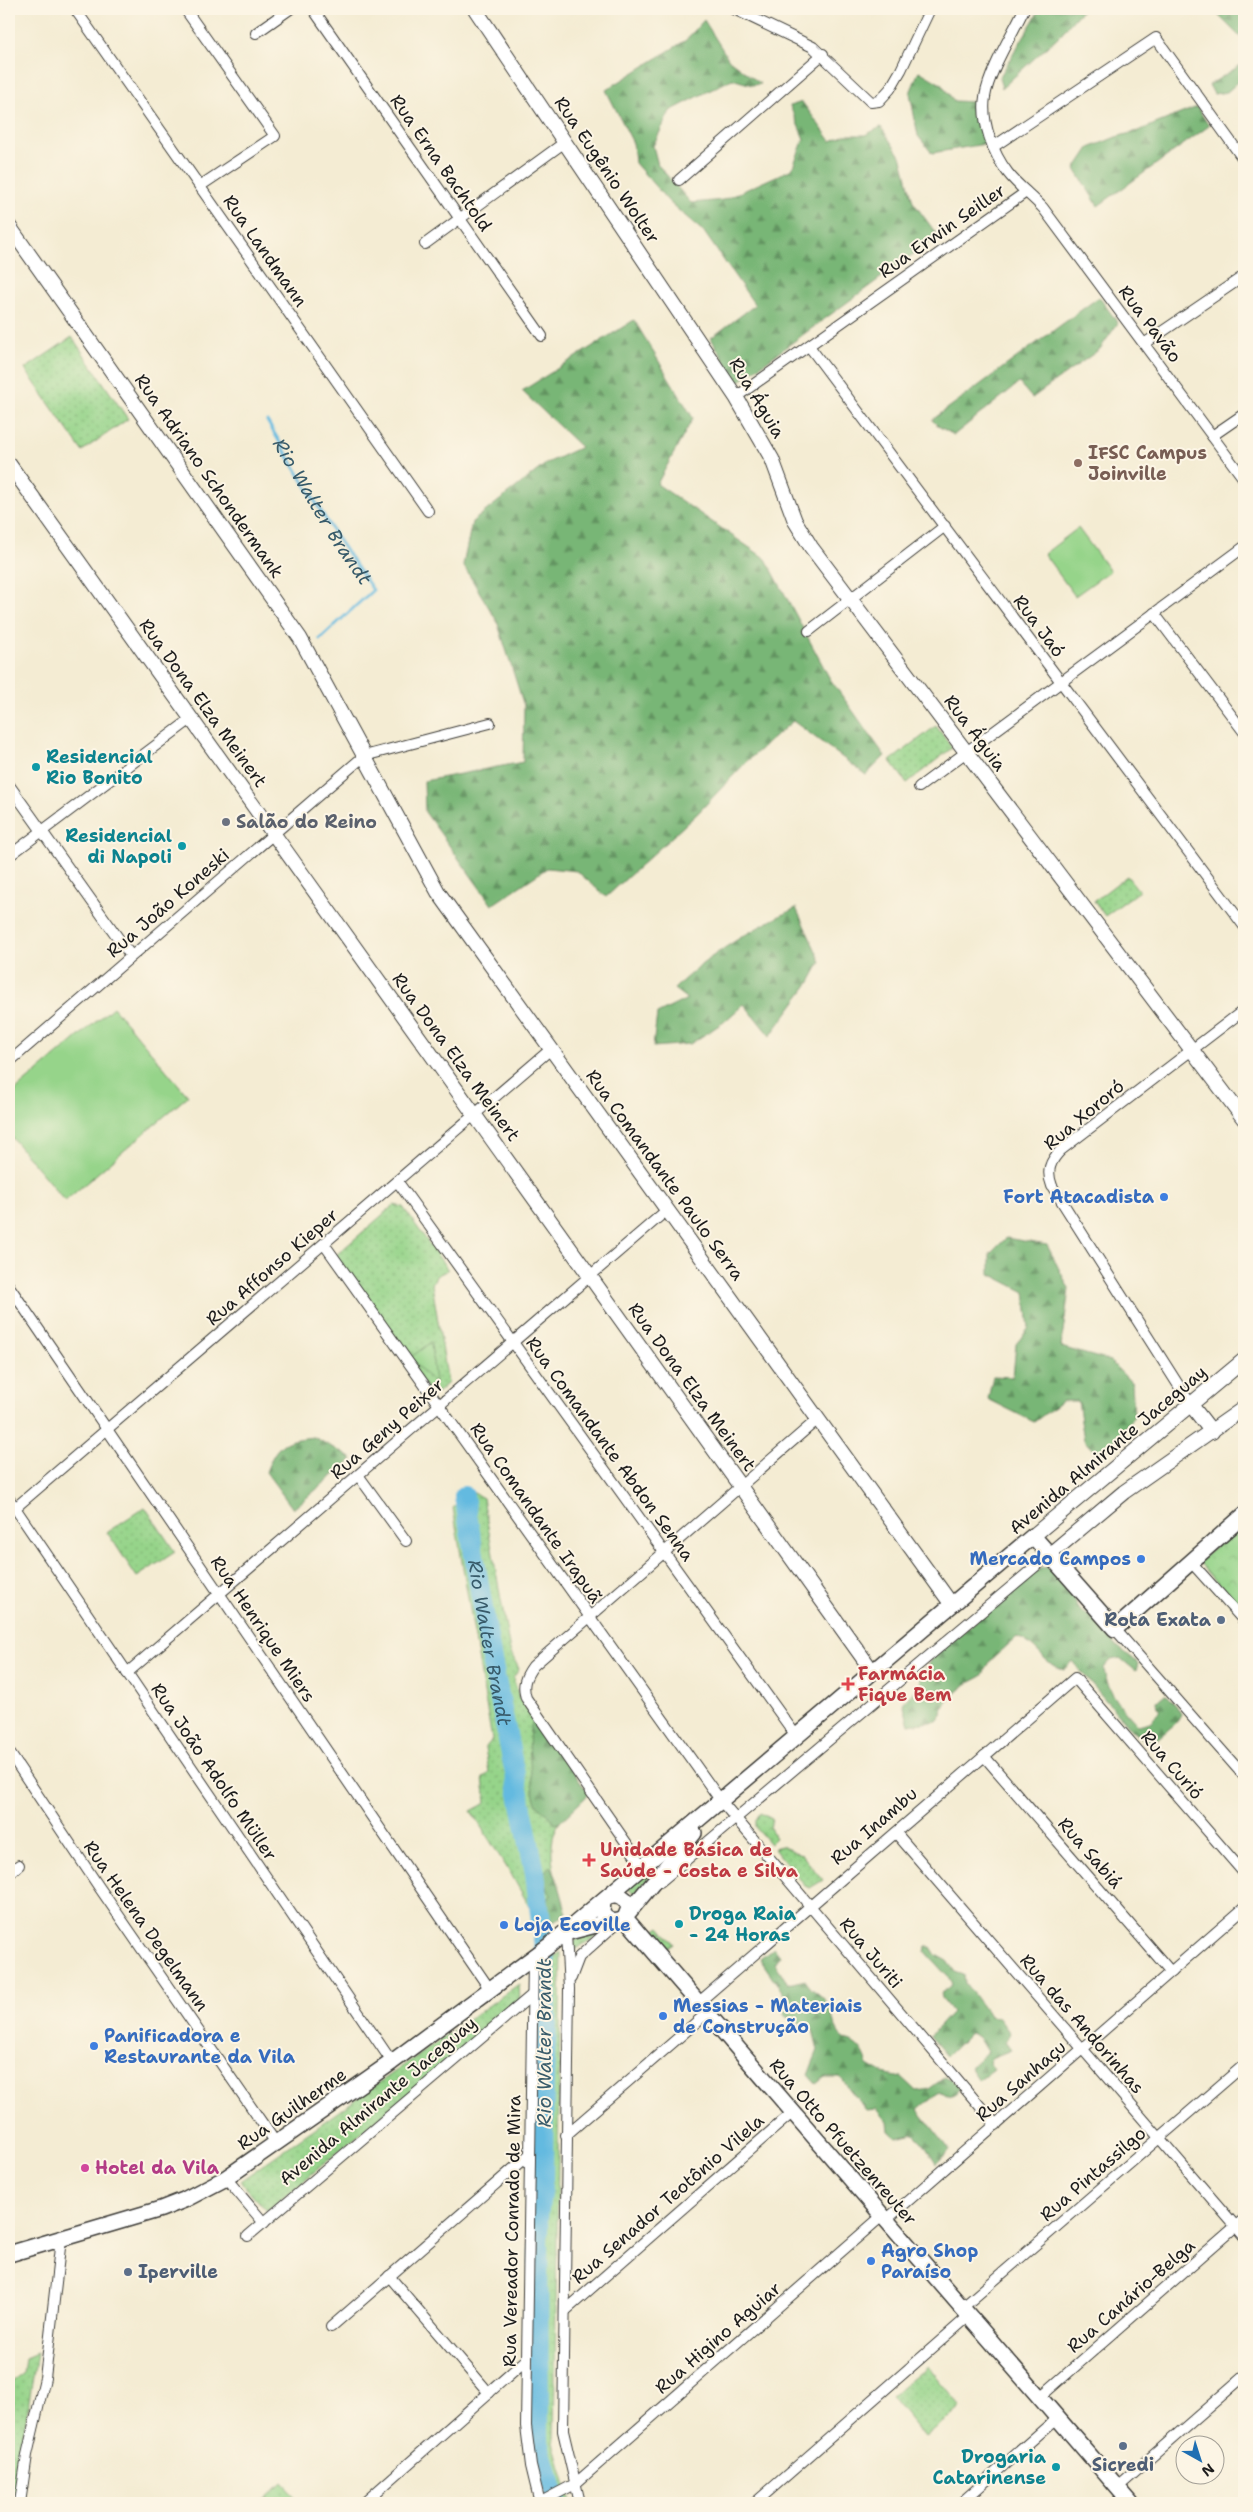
<svg xmlns="http://www.w3.org/2000/svg" width="1253" height="2512" font-family="'Shantell Sans',sans-serif">
<defs>
<pattern id="grass-dots" width="8" height="8" patternUnits="userSpaceOnUse" patternTransform="scale(1.25)"><rect width="8" height="8" fill="#96d48a"/><path d="M2 2h.1M6 6h.1" fill="none" stroke="#81b576" stroke-width="1.8" stroke-linecap="round"/></pattern>
<pattern id="forest-firs" width="22" height="20" patternUnits="userSpaceOnUse" patternTransform="scale(1.25)"><rect width="22" height="20" fill="#78b676"/><path d="M5 1l3.5 6h-7zM16 11l3.5 6h-7z" fill="#629360"/></pattern>
<pattern id="park-crowns" width="20" height="18" patternUnits="userSpaceOnUse" patternTransform="scale(1.25)"><rect width="20" height="18" fill="#96d48a"/><path d="M2 6a3 3 0 1 1 6 0M12 15a3 3 0 1 1 6 0" fill="none" stroke="#81b576"/></pattern>
</defs>
<rect width="100%" height="100%" fill="#fcf5e5"/>
<filter id="ink" filterUnits="userSpaceOnUse"><feTurbulence type="fractalNoise" baseFrequency=".02" numOctaves="2"/><feDisplacementMap in="SourceGraphic" scale="10" xChannelSelector="R" yChannelSelector="G"/><feConvolveMatrix kernelMatrix="1 2 1 2 8 2 1 2 1" color-interpolation-filters="sRGB"/></filter>
<filter id="wash" filterUnits="userSpaceOnUse"><feTurbulence type="fractalNoise" baseFrequency=".0096" numOctaves="4" result="noise"/><feDisplacementMap in="SourceGraphic" scale="20" xChannelSelector="R" yChannelSelector="G"/><feGaussianBlur stdDeviation="1.12" result="paint"/><feColorMatrix in="noise" values="0 0 0 0 0 0 0 0 0 0 0 0 0 0 0 0 0 1.4 0 .05"/><feComposite in="paint" operator="in"/></filter>
<g filter="url(#wash)">
<rect width="100%" height="100%" fill="#f4ecd3"/>
<!-- grass -->
<g fill="url(#grass-dots)" stroke="#597853">
<path d="M72,337l56,82 -46,32 -57,-82z"/>
<path d="M936,726l16,22 -45,35 -17,-22z"/>
<path d="M1127,876l12,15 -34,25 -11,-15z"/>
<path d="M394,1205l9,2 45,63 -12,6 -4,8 16,99 -10,9h-9l-94,-136z"/>
<path d="M472,1492l11,6 27,153 9,18 -6,9 7,22 69,94c-9,9 -21,18 -29,28 -18,25 -2,65 7,91l-24,16 1,3 -33,-58 -40,-63 15,-8 -3,-25 6,-5 -4,-25 7,-8 -39,-232z"/>
<path d="M145,1507l30,45 -38,25 -30,-45z"/>
<path d="M760,1813l12,6 -2,9 6,10 -6,6 -14,-16v-8z"/>
<path d="M690,1831l-55,62 -10,-6z"/>
<path d="M780,1846l21,8 22,26 -13,8 -5,-2 -31,-38z"/>
<path d="M660,1927l14,17 -7,5 -14,-17z"/>
<path d="M591,1929l12,3c-10,8 -27,14 -32,24v-12z"/>
<path d="M561,1952l-7,491 17,60h-18l-18,-70 2,-465z"/>
<path d="M519,1984l1,17 -253,210 -27,-30z"/>
<path d="M37,2353l-25,150h-3v-119l14,-10 2,-16z"/>
<path d="M927,2366l34,41 -36,30 -34,-41z"/>
<path d="M282,2482l20,21h-42z"/>
</g>
<!-- forest -->
<g fill="url(#forest-firs)" stroke="#4a6949">
<path d="M1040,9h43l-23,26 -58,53 -3,-10z"/>
<path d="M1212,9h32v32z"/>
<path d="M704,20l25,40 32,24 -9,1 -20,-6 -62,32 -17,35 5,19 33,38 32,-3 69,-31 12,-30 -14,-33 12,-4 29,39 14,-6h20l16,-8 21,32 11,43 25,34 -201,147 -26,-45 44,-33 -51,-73 -35,-30 -34,-39 -2,-20 -27,-53 80,-50z"/>
<path d="M1244,63v14l-17,15 -13,2 -5,-9z"/>
<path d="M919,71l22,13 13,17 21,1 10,42 -53,9 -14,-17 -8,-43z"/>
<path d="M1197,107l12,19 -111,80 -23,-37 14,-21 27,-11 22,-6z"/>
<path d="M1099,297l19,26 -18,26 -68,49 -13,-15 -65,52 -16,-9 -6,-6z"/>
<path d="M634,320l59,98 -36,66 109,75 64,120 55,77 -19,19 -73,-54 -46,40 -49,52 -92,84 -29,-26 -30,-3 -55,37 -67,-93 -1,-31 99,-19 1,-56 -27,-85 -34,-56 9,-43 75,-59 34,-16 -59,-56z"/>
<path d="M796,908l25,54 -11,20 -40,54 -26,-32 -20,18 -34,22 -37,3 4,-33 30,-15 -13,-10c35,-35 78,-60 122,-81z"/>
<path d="M1006,1238l41,7 22,44 -8,58 49,14 22,22 2,33 -34,42 -16,-18 -6,-39h-16l-28,21 -46,-23 5,-23 20,1 3,-33 13,-16 -4,-36 -35,-18v-20z"/>
<path d="M314,1437l39,22 -60,50 -27,-37c11,-30 19,-32 48,-35z"/>
<path d="M1050,1567c13,6 21,14 25,28 0,4 1,9 2,12 6,9 19,8 28,13 5,27 13,25 33,43l-2,8 -16,-13 -9,2 -7,8c2,22 19,42 34,57l12,-3 11,-12 -3,-2 -1,-7 8,-7 11,11 5,9 -5,9 -26,22 -18,-14 -60,-70 -8,9c-19,-4 -28,-27 -47,-33l-26,23 -9,16 -15,8 -17,14 -7,9 -1,8 -5,6 -28,4 -6,-22 17,-18 2,-11 14,-20 104,-86z"/>
<path d="M534,1719l55,75 -30,29 -4,1c-7,-12 -11,-11 -18,-20 -6,-6 -9,-64 -7,-74 0,-4 3,-7 4,-11z"/>
<path d="M550,1866c7,6 13,36 17,47l-24,16 -2,-18 10,-16 -10,-20z"/>
<path d="M926,1947h5l5,8 11,6 8,11 9,3 1,8 21,28 3,5 9,1 12,16 -5,9 6,8 -20,8 -2,5 5,6 -15,11 -9,-13 17,-15 -9,-15 -8,-4 -23,23 -17,-20 22,-24 -10,-13 -1,-5 11,-10 -3,-6 -24,-26z"/>
<path d="M774,1948l6,8 -5,7 13,21 17,-4c8,13 12,11 19,19 8,9 8,23 14,33 8,14 21,4 30,33l14,8 20,4 15,14 12,-2 16,-12 15,9 -3,8 -11,2 -7,-4 -21,18 32,40 -14,14 -12,-20 -10,-10 -17,4 -8,-7 -1,-9 -11,-13 -11,1 -26,-33h-15l-9,7 -8,-9 10,-25 -5,-20 -29,-15 2,-18 -26,-38z"/>
</g>
<!-- park -->
<path fill="url(#park-crowns)" stroke="#597853" d="M1244,1521v92l-46,-52z"/>
<!-- pitch -->
<g fill="#96d48a" stroke="#597853">
<path d="M1078,528l32,43 -35,25 -31,-42z"/>
<path d="M113,1007l75,89 -123,105 -56,-67v-38z"/>
<path d="M431,1342l4,42 -25,-26z"/>
</g>
<g fill="none" stroke-linecap="round" stroke-linejoin="round">
<!-- stream -->
<path stroke="#63bae0" stroke-width="3" id="s1" d="M267,421l70,117 36,52 -53,49"/>
<!-- river -->
<path stroke="#63bae0" stroke-width="20" id="s2" d="M464,1496l27,159 44,218 11,90 1,59 -3,58 -1,98 -5,39 1,225 18,61"/>
</g>
</g>
<g filter="url(#ink)">
<g fill="none" stroke-linecap="round" stroke-linejoin="round">
<defs>
<g id="minor">
<path d="M75,9l353,502"/>
<path d="M185,9l90,127 -75,50"/>
<path d="M313,9l229,327"/>
<path d="M734,9l79,38 58,55 8,-1 11,-12 11,-19 29,-61"/>
<path d="M1024,9c-11,24 -35,62 -39,88 -4,24 8,57 23,76 10,13 24,23 35,35l201,271"/>
<path d="M256,33l34,-24"/>
<path d="M993,147l163,-109 88,122"/>
<path d="M679,180l144,-126"/>
<path d="M425,244l140,-102"/>
<path d="M1144,344l100,-68"/>
<path d="M809,346l435,580"/>
<path d="M736,397l290,-205"/>
<path d="M1212,436l32,-22"/>
<path d="M1154,613l90,119"/>
<path d="M809,631l136,-105"/>
<path d="M9,785l122,171"/>
<path d="M919,787l325,-240"/>
<path d="M9,856l182,-137"/>
<path d="M9,1062l355,-306 126,-33"/>
<path d="M397,1181l400,556"/>
<path d="M324,1244l397,557 275,324"/>
<path d="M9,1286l482,705"/>
<path d="M1191,1405l-139,-219c-6,-15 -2,-25 9,-36l183,-140"/>
<path d="M358,1475l48,66"/>
<path d="M9,1499l383,563"/>
<path d="M15,1508l536,-459"/>
<path d="M1191,1562l53,59"/>
<path d="M1115,1629l129,147"/>
<path d="M127,1673l540,-463"/>
<path d="M9,1752l90,135 177,256"/>
<path d="M984,1756l187,216"/>
<path d="M896,1833l348,403"/>
<path d="M643,1867l-117,-169c-4,-13 -1,-21 7,-32l285,-247"/>
<path d="M9,1874l10,-9"/>
<path d="M660,1882l389,-327"/>
<path d="M566,1933l3,56 -6,442 17,72"/>
<path d="M533,1959l-7,467 5,40 9,37"/>
<path d="M571,1978l8,-21 40,-36"/>
<path d="M698,2003l377,-325 169,195"/>
<path d="M566,2135l141,-122"/>
<path d="M226,2178l38,45"/>
<path d="M886,2220l358,-312"/>
<path d="M248,2236l284,-241"/>
<path d="M389,2276l100,117"/>
<path d="M962,2308l282,-243"/>
<path d="M565,2311l228,-199"/>
<path d="M331,2327l198,-172"/>
<path d="M1039,2398l205,-179"/>
<path d="M1117,2487l127,-111"/>
<path d="M20,2503l7,-48 18,-77 16,-139"/>
<path d="M364,2503l162,-143"/>
<path d="M539,2503l36,-19 307,-268"/>
<path d="M755,2503l214,-187"/>
<path d="M961,2503l96,-85"/>
</g>
<g id="tertiary">
<path d="M475,9l261,388 36,62 23,62 16,26 433,572"/>
<path d="M9,226l291,412 138,254 514,713"/>
<path d="M9,464l864,1208"/>
<path d="M1191,1405l21,27"/>
<path d="M1033,1536l211,-176"/>
<path d="M1049,1555l75,-63 120,-84"/>
</g>
<g id="secondary">
<path d="M603,1901l-1,12c5,9 14,11 23,5l4,-10c-2,-10 -9,-15 -20,-12"/>
<path d="M628,1913l66,-80"/>
<path d="M625,1918l506,585"/>
<path d="M569,1932l42,-11"/>
<path d="M9,2254l152,-45 23,-9 42,-22 166,-116 158,-117 483,-409 82,93 129,-114"/>
</g>
</defs>
<!-- minor casing -->
<use href="#minor" stroke="#3c3b37" stroke-width="12"/>
<!-- tertiary casing -->
<use href="#tertiary" stroke="#3c3b37" stroke-width="16"/>
<!-- secondary casing -->
<use href="#secondary" stroke="#3c3b37" stroke-width="18"/>
<!-- minor -->
<use href="#minor" stroke="#fff" stroke-width="10"/>
<!-- tertiary -->
<use href="#tertiary" stroke="#fff" stroke-width="14"/>
<!-- secondary -->
<use href="#secondary" stroke="#fff" stroke-width="15"/>
</g>
</g>
<!-- markers -->
<circle fill="#8d6e63" stroke="#fcf5e5" stroke-width="2" cx="1078" cy="463" r="5"/>
<g fill="#0f9aa8" stroke="#fcf5e5" stroke-width="2">
<circle cx="36" cy="767" r="5"/>
<circle cx="182" cy="846" r="5"/>
<circle cx="679" cy="1924" r="5"/>
<circle cx="1056" cy="2467" r="5"/>
</g>
<circle fill="#6b7280" stroke="#fcf5e5" stroke-width="2" cx="226" cy="822" r="5"/>
<g fill="#3f7fe0" stroke="#fcf5e5" stroke-width="2">
<circle cx="1164" cy="1197" r="5"/>
<circle cx="1141" cy="1559" r="5"/>
<circle cx="504" cy="1925" r="5"/>
<circle cx="663" cy="2016" r="5"/>
<circle cx="94" cy="2046" r="5"/>
<circle cx="871" cy="2261" r="5"/>
</g>
<g fill="#5c6f8a" stroke="#fcf5e5" stroke-width="2">
<circle cx="1221" cy="1620" r="5"/>
<circle cx="128" cy="2272" r="5"/>
<circle cx="1123" cy="2446" r="5"/>
</g>
<g fill="#e0444e" stroke="#fcf5e5" stroke-width="2">
<path d="M845.5 1676.5h5v5h5v5h-5v5h-5v-5h-5v-5h5z"/>
<path d="M586.5 1852.5h5v5h5v5h-5v5h-5v-5h-5v-5h5z"/>
</g>
<circle fill="#d1479c" stroke="#fcf5e5" stroke-width="2" cx="85" cy="2168" r="5"/>
<g text-anchor="middle" dominant-baseline="central" stroke-width="4" stroke-linejoin="round" paint-order="stroke">
<!-- street labels -->
<g font-size="18" fill="#1c1c1c" stroke="#fcf5e5">
<text transform="translate(441 163) rotate(55)">Rua Erna Bachtold</text>
<text transform="translate(607 170) rotate(56)">Rua Eugênio Wolter</text>
<text transform="translate(942 231) rotate(-35)">Rua Erwin Seiller</text>
<text transform="translate(265 251) rotate(55)">Rua Landmann</text>
<text transform="translate(1150 324) rotate(53)">Rua Pavão</text>
<text transform="translate(757 398) rotate(59)">Rua Águia</text>
<text transform="translate(209 476) rotate(55)">Rua Adriano Schondermank</text>
<text transform="translate(1039 626) rotate(53)">Rua Jaó</text>
<text transform="translate(203 703) rotate(54)">Rua Dona Elza Meinert</text>
<text transform="translate(975 733) rotate(53)">Rua Águia</text>
<text transform="translate(168 903) rotate(-41)">Rua João Koneski</text>
<text transform="translate(456 1057) rotate(54)">Rua Dona Elza Meinert</text>
<text transform="translate(1084 1115) rotate(-40)">Rua Xororó</text>
<text transform="translate(665 1175) rotate(54)">Rua Comandante Paulo Serra</text>
<text transform="translate(272 1267) rotate(-41)">Rua Affonso Kieper</text>
<text transform="translate(692 1387) rotate(54)">Rua Dona Elza Meinert</text>
<text transform="translate(387 1429) rotate(-41)">Rua Geny Peixer</text>
<text transform="translate(610 1449) rotate(54)">Rua Comandante Abdon Senna</text>
<text transform="translate(1108 1450) rotate(-40)">Avenida Almirante Jaceguay</text>
<text transform="translate(536 1513) rotate(55)">Rua Comandante Irapuã</text>
<text transform="translate(263 1629) rotate(56)">Rua Henrique Miers</text>
<text transform="translate(1172 1765) rotate(49)">Rua Curió</text>
<text transform="translate(214 1772) rotate(56)">Rua João Adolfo Müller</text>
<text transform="translate(874 1826) rotate(-41)">Rua Inambu</text>
<text transform="translate(1090 1853) rotate(49)">Rua Sabiá</text>
<text transform="translate(146 1926) rotate(55)">Rua Helena Degelmann</text>
<text transform="translate(871 1953) rotate(50)">Rua Juriti</text>
<text transform="translate(1082 2024) rotate(49)">Rua das Andorinhas</text>
<text transform="translate(1021 2081) rotate(-41)">Rua Sanhaçu</text>
<text transform="translate(378 2101) rotate(-40)">Avenida Almirante Jaceguay</text>
<text transform="translate(292 2109) rotate(-35)">Rua Guilherme</text>
<text transform="translate(843 2142) rotate(49)">Rua Otto Pfuetzenreuter</text>
<text transform="translate(1093 2174) rotate(-41)">Rua Pintassilgo</text>
<text transform="translate(668 2199) rotate(-41)">Rua Senador Teotônio Vilela</text>
<text transform="translate(512 2231) rotate(-89)">Rua Vereador Conrado de Mira</text>
<text transform="translate(1131 2296) rotate(-41)">Rua Canário-Belga</text>
<text transform="translate(718 2338) rotate(-41)">Rua Higino Aguiar</text>
</g>
<!-- education labels -->
<g font-size="18" font-weight="bold" fill="#785e54" stroke="#fcf5e5" text-anchor="start">
<text x="1088" y="453">IFSC Campus<tspan x="1088" dy="21">Joinville</tspan></text>
</g>
<!-- culture labels -->
<g font-size="18" font-weight="bold" fill="#0d838f" stroke="#fcf5e5" text-anchor="start">
<text x="46" y="757">Residencial<tspan x="46" dy="21">Rio Bonito</tspan></text>
<text x="172" y="836" text-anchor="end">Residencial<tspan x="172" dy="21">di Napoli</tspan></text>
<text x="689" y="1914">Droga Raia<tspan x="689" dy="21">- 24 Horas</tspan></text>
<text x="1046" y="2457" text-anchor="end">Drogaria<tspan x="1046" dy="21">Catarinense</tspan></text>
</g>
<!-- worship labels -->
<g font-size="18" font-weight="bold" fill="#5b616d" stroke="#fcf5e5" text-anchor="start">
<text x="236" y="822">Salão do Reino</text>
</g>
<!-- shop labels -->
<g font-size="18" font-weight="bold" fill="#366cbe" stroke="#fcf5e5" text-anchor="start">
<text x="1154" y="1197" text-anchor="end">Fort Atacadista</text>
<text x="1131" y="1559" text-anchor="end">Mercado Campos</text>
<text x="514" y="1925">Loja Ecoville</text>
<text x="673" y="2006">Messias - Materiais<tspan x="673" dy="21">de Construção</tspan></text>
<text x="104" y="2036">Panificadora e<tspan x="104" dy="21">Restaurante da Vila</tspan></text>
<text x="881" y="2251">Agro Shop<tspan x="881" dy="21">Paraíso</tspan></text>
</g>
<!-- service labels -->
<g font-size="18" font-weight="bold" fill="#4e5e75" stroke="#fcf5e5" text-anchor="end">
<text x="1211" y="1620">Rota Exata</text>
<text x="138" y="2272" text-anchor="start">Iperville</text>
<text x="1123" y="2465" text-anchor="middle">Sicredi</text>
</g>
<!-- health labels -->
<g font-size="18" font-weight="bold" fill="#be3a42" stroke="#fcf5e5" text-anchor="start">
<text x="858" y="1674">Farmácia<tspan x="858" dy="21">Fique Bem</tspan></text>
<text x="600" y="1850">Unidade Básica de<tspan x="600" dy="21">Saúde - Costa e Silva</tspan></text>
</g>
<!-- hotel labels -->
<g font-size="18" font-weight="bold" fill="#b23c85" stroke="#fcf5e5" text-anchor="start">
<text x="95" y="2168">Hotel da Vila</text>
</g>
<!-- water labels -->
<g font-size="19" font-style="italic" fill="#385b6a" stroke="#fcf5e5">
<text stroke="none"><textPath href="#s1" startOffset="106">Rio Walter Brandt</textPath></text>
<text stroke="none"><textPath href="#s2" startOffset="149">Rio Walter Brandt</textPath></text>
<text transform="translate(544 2043) rotate(-90)">Rio Walter Brandt</text>
</g>
</g>
<!-- margin -->
<rect width="1253" height="2512" fill="none" stroke="#fcf5e5" stroke-width="30"/>
<!-- north arrow -->
<g transform="translate(1200 2460) rotate(141)"><circle r="24" fill="#fcf5e5" stroke="#a29e95"/>
<path d="M0-4L9 19L0 12L-9 19Z" fill="#1f6fb2"/>
<text y="-8" font-size="14" font-weight="bold" text-anchor="middle" fill="#1c1c1c">N</text>
</g>
</svg>
